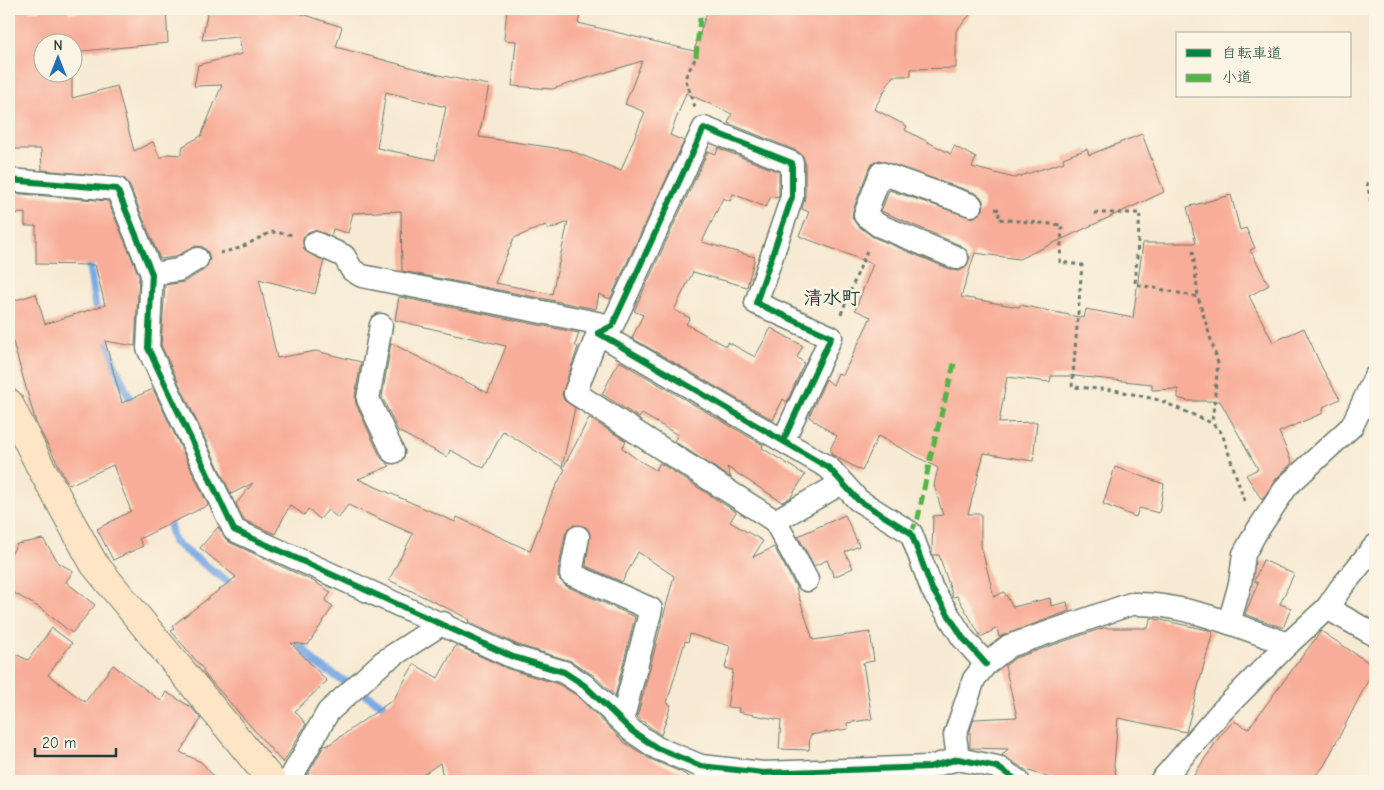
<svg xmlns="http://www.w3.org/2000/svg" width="1384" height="790" font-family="'Comic Neue','Klee One',sans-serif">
<rect width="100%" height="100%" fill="#fcf5e5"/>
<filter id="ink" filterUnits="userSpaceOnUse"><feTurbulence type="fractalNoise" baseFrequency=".02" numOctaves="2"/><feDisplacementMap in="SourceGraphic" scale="10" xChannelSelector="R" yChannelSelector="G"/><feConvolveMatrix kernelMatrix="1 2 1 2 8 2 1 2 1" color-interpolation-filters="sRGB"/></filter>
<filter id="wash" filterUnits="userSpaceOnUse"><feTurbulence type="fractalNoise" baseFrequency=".0096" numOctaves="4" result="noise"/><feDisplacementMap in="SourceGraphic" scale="20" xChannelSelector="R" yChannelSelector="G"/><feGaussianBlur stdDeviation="1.12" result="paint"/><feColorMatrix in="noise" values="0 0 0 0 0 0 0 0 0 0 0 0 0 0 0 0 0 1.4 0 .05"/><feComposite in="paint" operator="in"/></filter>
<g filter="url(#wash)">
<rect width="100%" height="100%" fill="#f7ead3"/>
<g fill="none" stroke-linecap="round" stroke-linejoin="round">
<!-- stream -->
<g stroke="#7aaae4" stroke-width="8">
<path d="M88,256l9,61"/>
<path d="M102,335l31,72"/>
<path d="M167,515l7,27 61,45"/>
<path d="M293,636l22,27 76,47"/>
</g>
</g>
<g id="blocks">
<!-- building -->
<g fill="#f8ad98" fill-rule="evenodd">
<path d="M39,9h30v4l49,-4h48l2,34 -96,9v-10h-30v30h30v26l45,-12 17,65 19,-9 7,16 8,-4 13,1 2,-9 18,-10 21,-51 -28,1 4,-21 44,-11 -3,-17 -37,3 6,-31h79l55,18 -6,20 107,29 46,9 -10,52 90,13 50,20h2l24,-58 -20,-8 17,-43 -90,28 -40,-3 4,-45 -12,-1 3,-31 49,2 12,-2 13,3 -3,11 116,28 14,-42h26l14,5 28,-5h199l-19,22v37l-45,1v7h-18l-19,33 33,17 -2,4 46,24 3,-8 22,12 -4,9 42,11 50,-16 -1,-4 24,-9 2,6 53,-21 22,58 -145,67 -44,-6 -14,44 58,10 1,-2 64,13 2,-9 47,9 10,-75h53l-9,-36 44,-12 9,35 6,-2 9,20 -5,2 19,35 -20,11 24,46 31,-14 18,40 18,31 -17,8v6l-44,19 13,31 -16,16 -14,21 -16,-25 12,-6 -38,-68h-32l-10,-3v-9l-26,1v-6l-77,-8h-24l-1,6 -43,-5 -8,46 38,-1 -4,39 -49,-8 -16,61h13v32l13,51 10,-5 9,15 37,-9 1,8 16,-4 2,9 -70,26 -2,-9 -16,9 -24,-41 -4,1 -14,-42h-6l-1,-2 1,-37 10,-1 -9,-30 4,-17 -60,-32 -16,35 -31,-17v-7l6,-11 -28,-19 17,-38 7,6 5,-12 5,2 28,-58 -16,-7 18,-46 -74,-28 10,-24 -7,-3 3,-12v-34l-2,-7 -6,-5 -69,-28 4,-9 -46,-21 -16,42 14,6 -74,158 -11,-5 -3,15 -194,-38 -1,-60 -48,2 -5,20 -15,-4 -2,7 -17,-6 -6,2 -5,6 1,12 20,11 -9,33 -56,-15 18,79 39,-7 45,11 -6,35 1,7 25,54 9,8 -32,13 97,43 2,-5 73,34 21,-55 14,-27 -2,-1 26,-50 37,23 -4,7 16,12 18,10 4,-7 76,49 -6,10 33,19 -10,16 21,-10 21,38 18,55 57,-8 4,29 -11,2 9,56 -25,4 1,6 -38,6 -1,15 -30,-1 2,-29 -43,-8 1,-4 -12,-1 6,-37 -8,-2 5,-22 -40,-12 -2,8 -3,-1 -18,62 4,2 -10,30 -24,-18 37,-141 -36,-24 -16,30 -36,-16 4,-33 -4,-6 -12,-2 -6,3 -3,7 -7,37v6l8,8 69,31 -20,79 -22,-21 -22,-14 -53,-16 -50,-23 2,-2 -11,-6 -70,-34 24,-46 -65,-29 -10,13 -10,-8 -8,9 -12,-10 -4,6 -14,-10 -15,29 -31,-14 -8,-16 17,-21 -22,11 -70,-149 4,-60 19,-3 20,-12 6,-11 -2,-7 -5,-5 -7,-1 -22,11 -14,2 -31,-75 -5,-6 -82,-8 -1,-21h-32v-138h30zM386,92l60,15 -11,53 -58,-12zM879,160l96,33 6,4 3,6 -1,7 -10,8 -84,-28 -8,21 81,35 8,11 -5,11 -6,3 -7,-1 -79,-33 -16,-12 -5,-7 1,-8 16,-42 4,-5zM568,222l-16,72 -57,-11 19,-45 32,-13 2,5z"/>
<path d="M718,148l61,24v23l-1,3 -7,-2 -5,11 -33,-13 -3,7 -7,-3 -21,44 53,15 -8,30 -54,-15 -19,38 16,8 -4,6 40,22 2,-4 27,15 16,-29 32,18 -6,11 7,6 -17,39 -4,-3 -10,21 -141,-82 11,-23 -9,-4 74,-160 8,3z"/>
<path d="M9,193l99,8 31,75 -4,70 -30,-5 17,62 31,-14 55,116 -69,34 4,7 -30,14 -16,-31 34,-18 -18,-46 -44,20 -33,-62 -27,-95v-26l27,-8 9,30 60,-19 -10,-40 -59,-1v-38h-11v-13l-16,1z"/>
<path d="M399,297l180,36 -4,12 3,2 -16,47 2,6 11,8 -13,59 -59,-36 -19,37 -34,-18 -3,7 -49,-26 -16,-34 9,-54 97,50 18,-47 -111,-26z"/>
<path d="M619,361l144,84 -1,3 43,27 -14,22 -9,5 -55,-35 4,11 -57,-37 4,-6 -36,-21 -3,4 -37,-24z"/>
<path d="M1115,467l49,17 -5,29 -20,-5 -3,9 -33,-13z"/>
<path d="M845,515l14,31 -14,6 8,16 -19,9 -7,-17 -13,6 -16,-30z"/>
<path d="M218,527l11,15 84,39 18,11 -6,9 8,5 -25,39 -17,-2 36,38 -32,30 11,13 -23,39 -80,-91 1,-2 -33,-39 3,-2 -2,-3 64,-49 -36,-29z"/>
<path d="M43,539l16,24 14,8 -7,11 29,23 -23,28 -32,-25 -31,-18v-32l8,-14z"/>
<path d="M1263,560l31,14 -14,30 11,4 -8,20 -38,-14 13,-31 -4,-2z"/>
<path d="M1151,618l62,13 -27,101 -68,-14 -4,47 3,16h-57l-34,-11 -24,-15 6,-6 -38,-1v-17l4,-12 43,-2 -12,-51 10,-8 88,-30h45z"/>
<path d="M52,628l20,15 -24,32 37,27 28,-37 48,36 5,-9 25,15 10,12 -21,33 21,10 17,19h-209v-130l19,9z"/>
<path d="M1321,631l54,36 -51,99 -13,15h-121l30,-45 14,-15 14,8z"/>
<path d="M456,645l52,24 50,15 18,11 48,47 26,17 31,13 15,9h-252l-4,-18 -26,18h-100l-6,-7 17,-30 2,2 67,-47 20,-35 24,14z"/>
</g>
</g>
</g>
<g filter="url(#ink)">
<use href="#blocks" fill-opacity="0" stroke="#6b7a6c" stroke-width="1"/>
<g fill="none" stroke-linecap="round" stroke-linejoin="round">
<defs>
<g id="street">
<path d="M9,180l108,9 35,85 -4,74 86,182 279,127 51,15 20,13 48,46 25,17 44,18 62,7 166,-6 29,-8 39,8 21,14"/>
<path d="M315,243l29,13 8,14 10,6 250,50"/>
<path d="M957,258l-79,-33 -13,-10 16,-42 90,32"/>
<path d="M152,274l26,-4 19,-11"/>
<path d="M381,325l-13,74 25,53"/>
<path d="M598,333l-23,60 200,128 67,-38"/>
<path d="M783,441l48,-104 -75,-34 36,-106v-34l-88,-35 -92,198 -14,7 231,135 29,32 53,33 21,56 31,49 23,26"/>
<path d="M775,521l32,59"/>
<path d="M578,537l-7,37 80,35 -29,112"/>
<path d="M1327,608l48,27"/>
<path d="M1229,623l11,-39 4,-30 11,-20 32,-48 65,-60 23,-49"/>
<path d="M958,759l-3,-24 19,-56 12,-15 23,-18 122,-42c51,-2 109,23 157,40"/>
<path d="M289,781l39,-69 55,-50 60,-39"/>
<path d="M1161,781l58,-67 69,-70 39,-36 13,-19 35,-43"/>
</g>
<path id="secondary" d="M9,403l30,61 55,100 178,217"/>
</defs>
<!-- street casing -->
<use href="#street" stroke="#6b7a6c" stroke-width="25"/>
<!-- secondary casing -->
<use href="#secondary" stroke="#6b7a6c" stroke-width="30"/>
<!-- path -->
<g stroke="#6b7a6c" stroke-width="3" stroke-dasharray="4 4" stroke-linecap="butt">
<path d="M695,107l-10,-29 11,-21"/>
<path d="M1367,182l8,42"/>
<path d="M995,209l5,1 -2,9 64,6 -2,37 22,3 -10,122 43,3 44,10 53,23 10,10 23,70"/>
<path d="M1094,213h46l-5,71 63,13"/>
<path d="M1193,251l5,46 20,66 -6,60"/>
<path d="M220,253l20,-5 31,-16 23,3"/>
<path d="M841,314l27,-66"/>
</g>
<!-- street -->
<use href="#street" stroke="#fff" stroke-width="22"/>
<!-- secondary -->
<use href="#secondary" stroke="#fde5c5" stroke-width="28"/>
<!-- quiet -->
<g stroke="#55b346" stroke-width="5" stroke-dasharray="10 5" stroke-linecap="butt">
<path d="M696,57l5,-48"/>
<path d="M911,533l7,-15 12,-59 25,-99"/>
</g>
<defs>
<g id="cycleway">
<path d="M9,180l108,9 35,85 -4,74 86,182 279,127 51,15 20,13 48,46 25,17 44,18 62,7 166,-6 29,-8 39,8 21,14"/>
<path d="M783,441l48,-104 -75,-34 36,-106v-34l-88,-35 -92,198 -14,7 231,135 29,32 53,33 21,56 31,49 23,26"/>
</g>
</defs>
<!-- cycleway casing -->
<use href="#cycleway" stroke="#fcf5e5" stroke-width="9"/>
<!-- cycleway -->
<use href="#cycleway" stroke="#00873e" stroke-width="6"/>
</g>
</g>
<g text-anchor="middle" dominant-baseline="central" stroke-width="5" stroke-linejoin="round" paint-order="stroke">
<!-- quarter labels -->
<g font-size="19" font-weight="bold" fill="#1f3d34" stroke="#fcf5e5">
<text x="832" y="298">清水町</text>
</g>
</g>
<!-- margin -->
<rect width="1384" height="790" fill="none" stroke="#fcf5e5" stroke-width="30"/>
<!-- legend -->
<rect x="1176" y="32" width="175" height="65" fill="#fcf5e5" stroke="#a4ab9e"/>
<rect x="1186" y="49" width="25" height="8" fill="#00873e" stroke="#a4ab9e"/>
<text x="1222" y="58" font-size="15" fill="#1f3d34">自転車道</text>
<rect x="1186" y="74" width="25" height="8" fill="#55b346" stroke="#a4ab9e"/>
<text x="1222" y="82" font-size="15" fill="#1f3d34">小道</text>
<!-- north arrow -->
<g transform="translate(58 58)"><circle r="24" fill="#fcf5e5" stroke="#a4ab9e"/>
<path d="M0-4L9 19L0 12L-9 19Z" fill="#1f6fb2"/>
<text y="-8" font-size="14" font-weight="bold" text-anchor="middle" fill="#1f3d34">N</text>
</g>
<!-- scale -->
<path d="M35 748v8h81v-8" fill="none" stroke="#1f3d34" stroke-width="2.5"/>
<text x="42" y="748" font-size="15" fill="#1f3d34" stroke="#fcf5e5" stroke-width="4" paint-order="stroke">20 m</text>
</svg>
